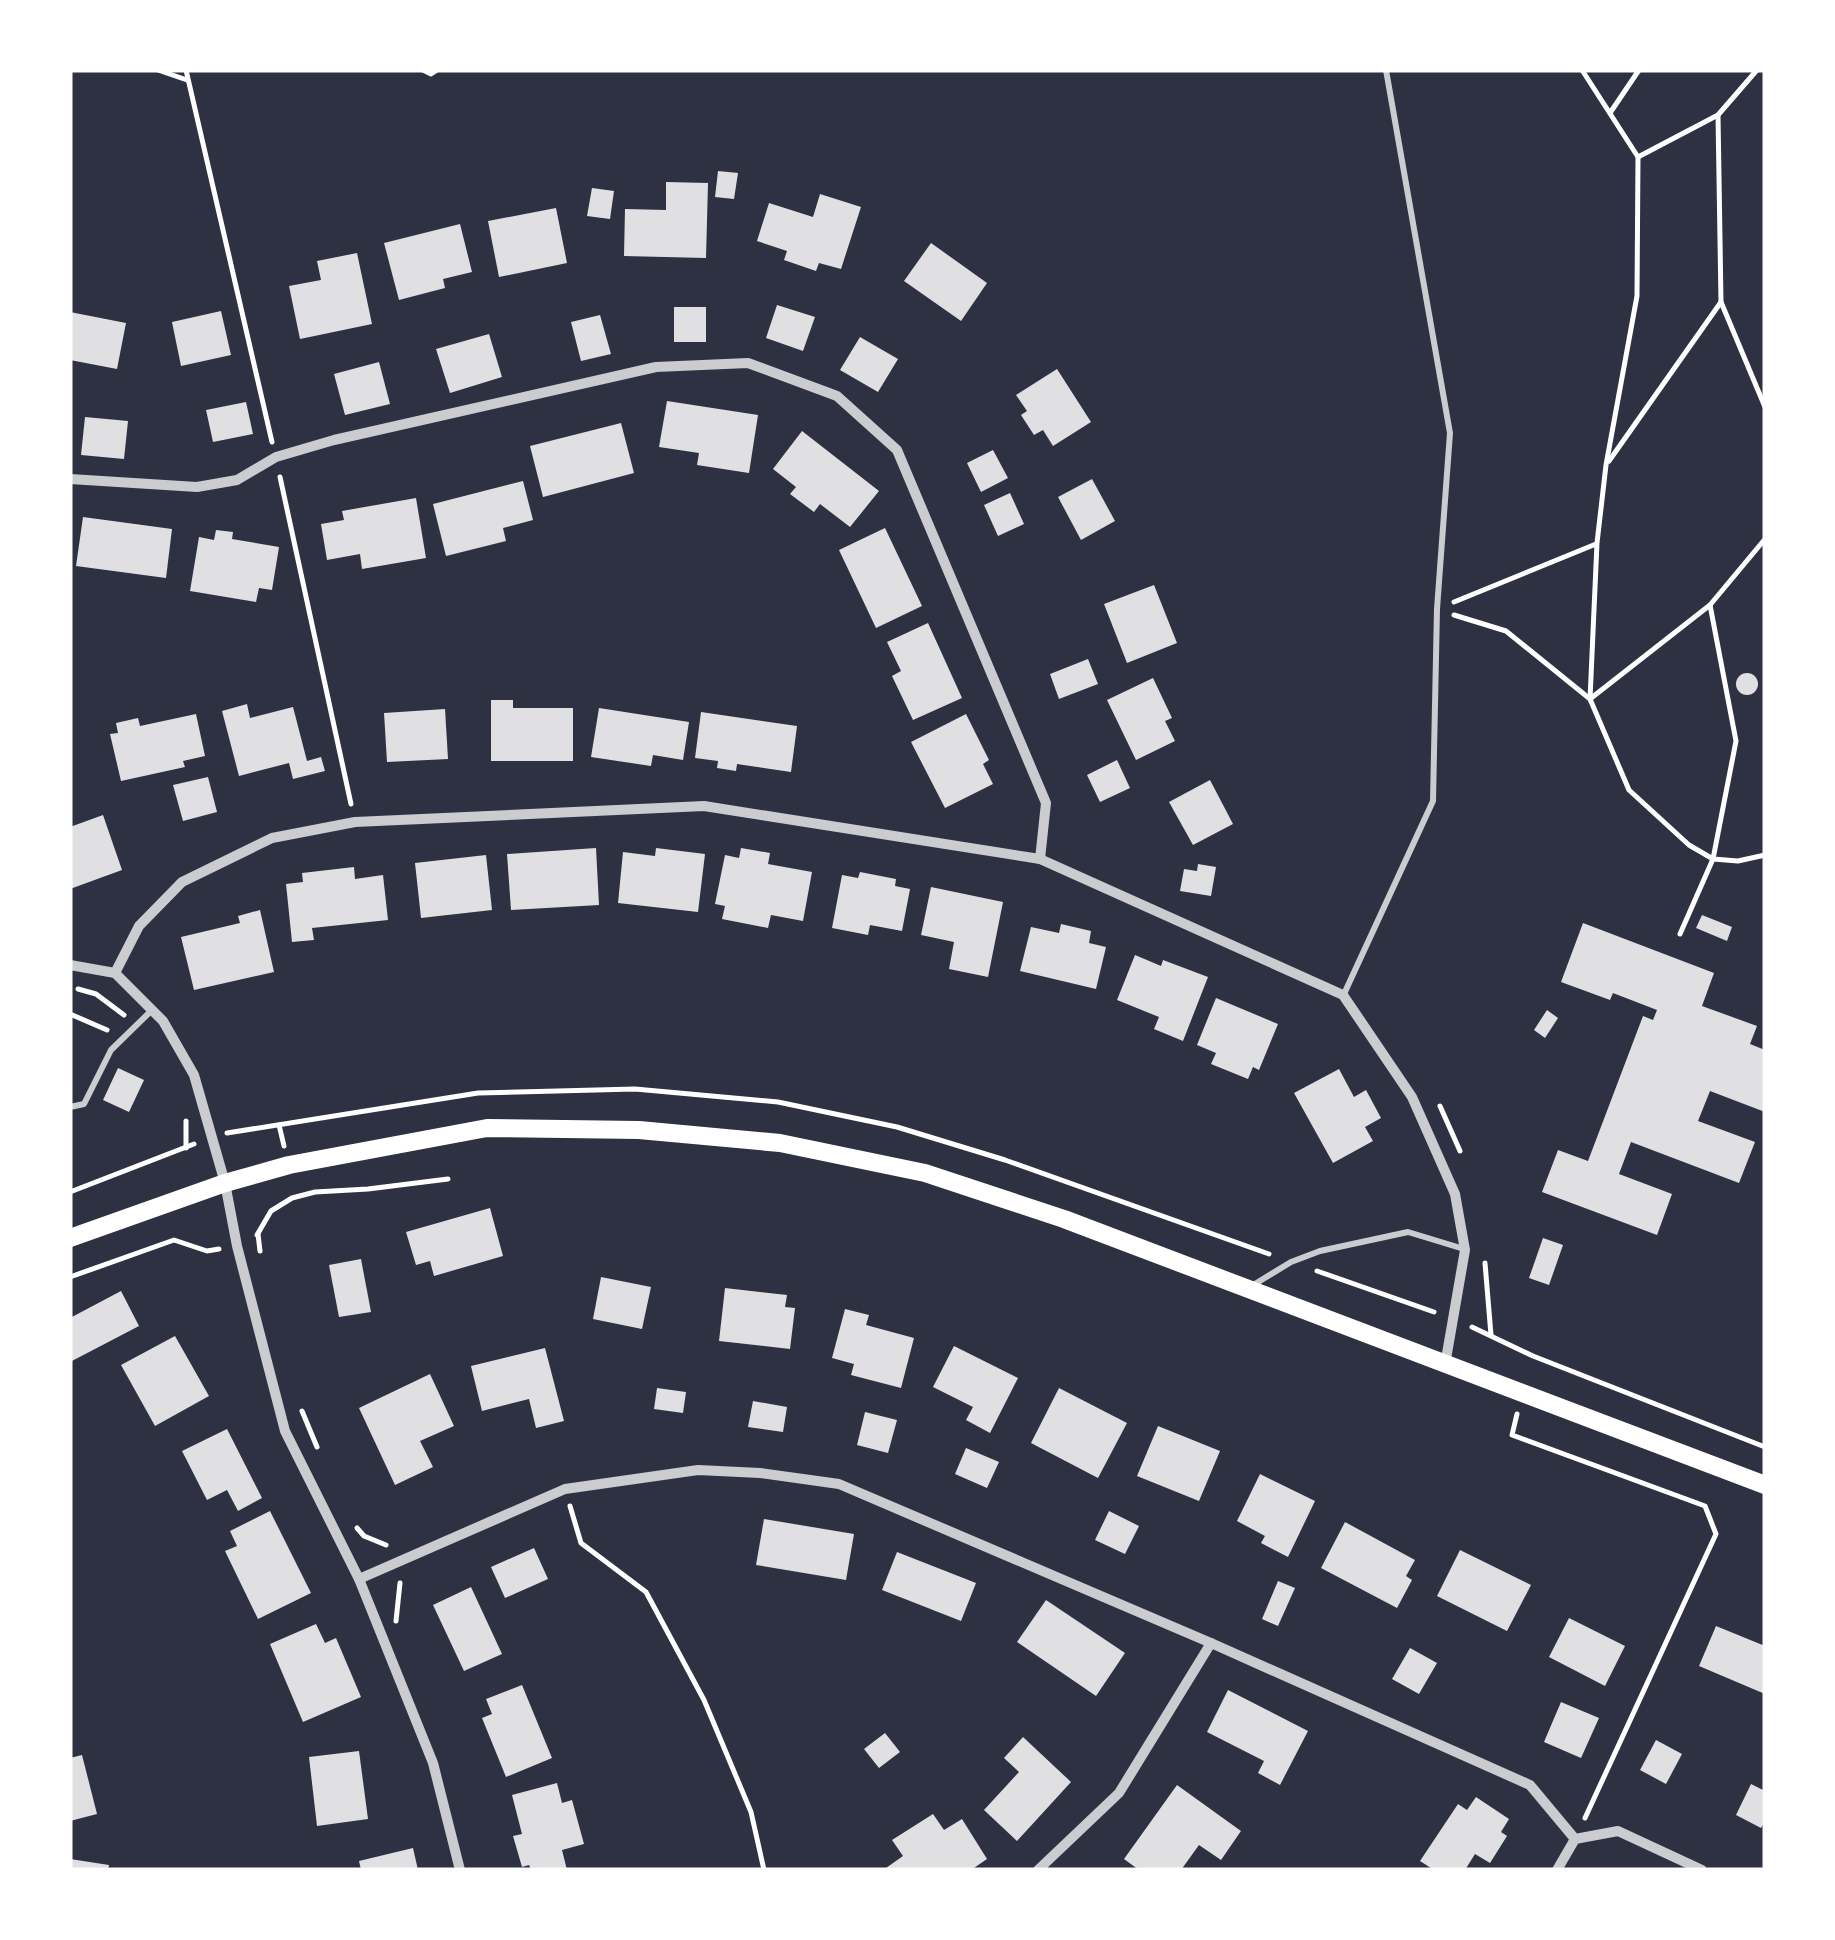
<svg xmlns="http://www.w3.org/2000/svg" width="1835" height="1940" font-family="Raleway,sans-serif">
<rect width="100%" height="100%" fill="#2d3142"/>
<!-- building -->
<g fill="#e0e0e3">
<path d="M718,171l20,2 -4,26 -19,-2z"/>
<path d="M666,182l42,1 -2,75 -82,-2 1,-47 41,1z"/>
<path d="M592,188l22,3 -4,28 -23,-3z"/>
<path d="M820,194l41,13 -20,62 -22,-6 -3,8 -32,-11 3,-9 -30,-10 12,-38 44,14z"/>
<path d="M556,208l11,55 -68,14 -11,-56z"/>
<path d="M460,224l12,48 -29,7 2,9 -46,12 -15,-57z"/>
<path d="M931,243l56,40 -26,38 -57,-40z"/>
<path d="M357,253l15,71 -72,15 -11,-53 32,-6 -4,-19z"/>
<path d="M777,305l38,12 -12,34 -37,-13z"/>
<rect x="674" y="307" width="32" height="35"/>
<path d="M221,311l10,44 -50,11 -9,-44z"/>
<path d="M70,312l56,11 -9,46 -47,-9z"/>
<path d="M600,315l11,39 -30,7 -10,-39z"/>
<path d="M489,334l13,43 -52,16 -14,-44z"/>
<path d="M860,337l38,22 -20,33 -38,-22z"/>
<path d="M379,362l11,42 -45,11 -11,-41z"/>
<path d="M1057,369l34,53 -38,24 -10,-16 -9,5 -13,-20 6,-4 -11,-16z"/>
<path d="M667,401l91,14 -9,58 -52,-8 2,-12 -40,-6z"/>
<path d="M246,402l7,32 -40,8 -7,-32z"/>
<path d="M85,417l43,4 -4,38 -43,-4z"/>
<path d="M621,423l13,50 -91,24 -13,-51z"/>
<path d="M802,431l77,60 -29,36 -30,-23 -6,8 -24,-18 6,-7 -23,-18z"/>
<path d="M993,450l15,28 -27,14 -14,-29z"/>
<path d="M1092,479l23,42 -34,19 -23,-43z"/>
<path d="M523,481l10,39 -30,8 3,13 -60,15 -13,-52z"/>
<path d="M1010,493l14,31 -26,12 -14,-31z"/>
<path d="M416,498l10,60 -64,11 -2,-15 -33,6 -6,-36 23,-4 -2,-9z"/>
<path d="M83,517l89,12 -6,49 -90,-12z"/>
<path d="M885,528l37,78 -46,22 -37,-78z"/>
<path d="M216,530l17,2 -1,7 47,8 -7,43 -13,-2 -3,14 -66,-11 9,-54 15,3z"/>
<path d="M1154,585l23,58 -50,20 -23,-59z"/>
<path d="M928,623l34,75 -49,22 -21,-44 9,-5 -14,-29z"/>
<path d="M1088,659l10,25 -39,15 -9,-25z"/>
<circle cx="1747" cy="684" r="11"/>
<path d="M1153,678l19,40 -7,3 10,20 -39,19 -29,-60z"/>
<path d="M491,700h22v8h60v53h-82z"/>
<path d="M247,704l3,14 43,-11 14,54 14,-4 4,14 -32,8 -4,-16 -50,13 -17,-65z"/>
<path d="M599,708l90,14 -6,38 -30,-5 -2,11 -60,-9z"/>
<path d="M445,709l3,50 -61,3 -3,-49z"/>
<path d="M701,712l96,14 -6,46 -54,-8 -1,7 -19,-3 1,-7 -23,-3z"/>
<path d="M196,714l9,42 -22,5 2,6 -64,14 -11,-47 8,-1 -2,-10 22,-5 2,8z"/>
<path d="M966,714l23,46 -6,4 10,20 -48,24 -34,-66z"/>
<path d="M1117,760l13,28 -30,14 -13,-27z"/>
<path d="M208,777l9,35 -34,9 -10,-36z"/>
<path d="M1210,780l23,44 -40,21 -24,-43z"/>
<path d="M103,815l19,55 -52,19v-62z"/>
<path d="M596,848l3,57 -88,5 -4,-56z"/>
<path d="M656,848l49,6 -7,58 -80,-9 5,-51 32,4z"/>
<path d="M741,848l29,5 -2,11 44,8 -9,49 -32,-6 -3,13 -46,-9 3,-13 -10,-2 10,-49 14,3z"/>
<path d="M486,855l6,55 -71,8 -6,-55z"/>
<path d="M1198,864l18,3 -5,29 -31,-5 4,-22 13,2z"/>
<path d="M354,867l1,12 28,-4 5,45 -76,8 2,12 -22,2 -6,-58 17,-2 -1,-9z"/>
<path d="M860,872l36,7 -1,7 15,3 -8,42 -32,-6 -2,10 -36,-7 10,-53 16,3z"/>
<path d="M931,887l72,15 -15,75 -39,-8 5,-27 -33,-7z"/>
<path d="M260,910l14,62 -80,18 -13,-53 59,-14 -2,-7z"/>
<path d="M1702,915l30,12 -5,14 -31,-13z"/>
<path d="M1583,923l131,50 -12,33 55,20 -7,18 15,6v62l-55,-21 -12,30 57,21 -16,41 -108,-41 -12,32 53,20 -15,41 -115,-43 16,-42 30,11 55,-145 10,4 4,-10 -44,-17 -3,7 -49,-18z"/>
<path d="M1061,924l30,7 -2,12 17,4 -10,42 -76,-18 11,-44 28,6z"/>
<path d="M1135,955l26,11 2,-6 45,17 -25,64 -29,-12 5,-12 -42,-17z"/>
<path d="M1216,998l62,26 -19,46 -6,-3 -5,12 -37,-15 5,-11 -19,-8z"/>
<path d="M1547,1010l11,8 -13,20 -11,-8z"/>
<path d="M118,1068l26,12 -15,32 -26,-12z"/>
<path d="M1339,1069l15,28 12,-7 15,28 -16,9 8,14 -40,22 -39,-70z"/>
<path d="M490,1208l13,48 -69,20 -4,-15 -14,4 -10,-33z"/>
<path d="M1543,1238l20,7 -14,40 -20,-7z"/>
<path d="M361,1259l10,53 -32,5 -10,-52z"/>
<path d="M601,1277l50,10 -9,42 -49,-10z"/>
<path d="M725,1288l62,7 -2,12 10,1 -5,41 -71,-8z"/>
<path d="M121,1291l18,35 -69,36v-44z"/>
<path d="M845,1309l24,6 -3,10 48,13 -13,50 -50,-13 3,-11 -22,-6z"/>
<path d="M175,1336l34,60 -54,30 -34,-61z"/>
<path d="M954,1346l64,32 -28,55 -24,-13 7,-13 -40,-20z"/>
<path d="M545,1348l19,73 -28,7 -7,-29 -47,12 -11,-45z"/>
<path d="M430,1374l24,52 -34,15 13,26 -38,18 -36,-77z"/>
<path d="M657,1388l29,4 -3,21 -29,-4z"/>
<path d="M1059,1388l68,35 -29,55 -67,-35z"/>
<path d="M753,1401l34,6 -4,25 -35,-5z"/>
<path d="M865,1412l32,8 -9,33 -31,-8z"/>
<path d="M1158,1426l62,25 -21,50 -62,-25z"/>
<path d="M227,1429l35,69 -24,13 -11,-21 -20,10 -25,-49z"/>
<path d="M966,1448l33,14 -12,26 -32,-14z"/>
<path d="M1260,1474l55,27 -27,56 -27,-14 4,-7 -28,-15z"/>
<path d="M270,1511l41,82 -53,26 -33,-68 12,-5 -7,-15z"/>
<path d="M1109,1511l30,15 -14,28 -30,-14z"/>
<path d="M764,1519l90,15 -8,46 -90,-15z"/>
<path d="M1345,1522l70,38 -9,16 6,4 -15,28 -76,-40z"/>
<path d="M534,1548l14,31 -43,19 -14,-31z"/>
<path d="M1460,1550l71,35 -24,46 -70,-35z"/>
<path d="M897,1552l79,31 -15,38 -79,-31z"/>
<path d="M1278,1581l17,7 -17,38 -16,-7z"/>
<path d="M471,1587l31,67 -38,17 -31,-66z"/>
<path d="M1046,1600l79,53 -29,43 -79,-54z"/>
<path d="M1569,1618l56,28 -20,40 -56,-29z"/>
<path d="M316,1624l9,19 11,-5 25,59 -58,25 -33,-78z"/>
<path d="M1716,1626l49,20v48l-66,-28z"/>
<path d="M1410,1648l27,15 -18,31 -27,-15z"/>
<path d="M522,1685l30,73 -46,19 -24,-59 10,-4 -6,-15z"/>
<path d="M1228,1690l80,41 -28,54 -22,-12 6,-12 -57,-29z"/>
<path d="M1561,1702l38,16 -18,40 -37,-16z"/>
<path d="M885,1733l15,19 -21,16 -15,-19z"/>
<path d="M1023,1737l48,45 -54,59 -33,-31 35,-38 -15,-14z"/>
<path d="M1656,1740l26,14 -16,30 -26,-14z"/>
<path d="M359,1751l9,68 -51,7 -8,-69z"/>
<path d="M82,1755l15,59 -27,7v-63z"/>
<path d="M557,1783l5,20 10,-3 12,44 -22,6 5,20h-36l-2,-5 -7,2 -9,-31 9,-2 -10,-39z"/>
<path d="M1751,1784l14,7v30l-4,7 -25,-13z"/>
<path d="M1177,1785l64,46 -20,29 -22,-15 -18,25h-42l-15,-11z"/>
<path d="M1476,1797l33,22 -8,13 6,4 -17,27 -15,-9 -10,16h-31l-14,-9 38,-57 9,6z"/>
<path d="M933,1814l11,16 18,-11 25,40 -16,11h-84l-1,-2 17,-12 -11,-16z"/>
<path d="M413,1848l5,22h-57l-2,-9z"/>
<path d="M70,1859l39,6 -1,5h-38z"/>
</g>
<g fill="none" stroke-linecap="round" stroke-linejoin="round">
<!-- path -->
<g stroke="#fff" stroke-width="5">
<path d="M158,70l29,10"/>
<path d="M186,70l86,372"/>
<path d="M423,70l8,4 6,-4"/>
<path d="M1582,70l56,87 -1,139 -31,169 -9,78 -7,156 39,91 60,55 24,14 25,2 27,-6"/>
<path d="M1610,113l29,-43"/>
<path d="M1638,157l80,-42 39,-45"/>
<path d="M1721,302l44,105"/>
<path d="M1609,461l112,-159 -3,-187"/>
<path d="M280,477l71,327"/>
<path d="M1454,602l142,-58"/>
<path d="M1454,615l52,16 84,68 120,-94 55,-66"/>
<path d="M1680,934l33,-75 23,-118 -26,-136"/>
<path d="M78,989l18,5 28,21"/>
<path d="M70,1014l37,16"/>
<path d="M1440,1106l20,45"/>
<path d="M186,1121v27"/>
<path d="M279,1125l5,21"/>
<path d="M227,1133l251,-40 157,-4 143,13 119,25 108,33 264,94"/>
<path d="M70,1192l124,-48"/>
<path d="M258,1234l2,17"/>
<path d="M257,1235l14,-24 21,-13 23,-6 53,-3 80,-10"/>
<path d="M1485,1263l6,72"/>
<path d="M1317,1271l117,41"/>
<path d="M70,1277l104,-37 33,11 12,-2"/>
<path d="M1472,1327l61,29 232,91"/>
<path d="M302,1411l15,36"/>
<path d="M1517,1414l-5,21 193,71 11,28 -131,284"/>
<path d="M570,1506l11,37 65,49 58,108 47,112 13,58"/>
<path d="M357,1528l7,8 22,9"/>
<path d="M396,1621l4,-38"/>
</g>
<!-- service -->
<g stroke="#caccd0" stroke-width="6">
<path d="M1344,994l89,-193 4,-192 13,-176 -64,-363"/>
<path d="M70,1107l14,-3 27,-54 41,-40"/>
<path d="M1250,1287l41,-25 29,-11 88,-19 56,17"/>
</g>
<!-- minor -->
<g stroke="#caccd0" stroke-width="10">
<path d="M70,479l127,8 40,-7 39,-23 58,-17 322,-73 92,-4 89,33 60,54 149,353 -6,56"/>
<path d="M70,965l45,8 48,48 31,54 31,108 12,63 48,185 74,148 74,184 27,107"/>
<path d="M115,973l24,-47 43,-44 90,-44 83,-16 349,-16 336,53 303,136 69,102 43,97 10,56 -20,115"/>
<path d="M359,1579l206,-90 133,-19 62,3 79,11 372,159 319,142 45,54 43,-8 84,39"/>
<path d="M1038,1870l81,-77 92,-150"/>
<path d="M1557,1870l18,-31"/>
</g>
<!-- secondary -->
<path stroke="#fff" stroke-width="18" d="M70,1238l155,-55 64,-18 198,-37 152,2 141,13 145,30 139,46 701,266"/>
</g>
<!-- border -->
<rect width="1835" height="1940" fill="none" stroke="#ffffff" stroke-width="145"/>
</svg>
